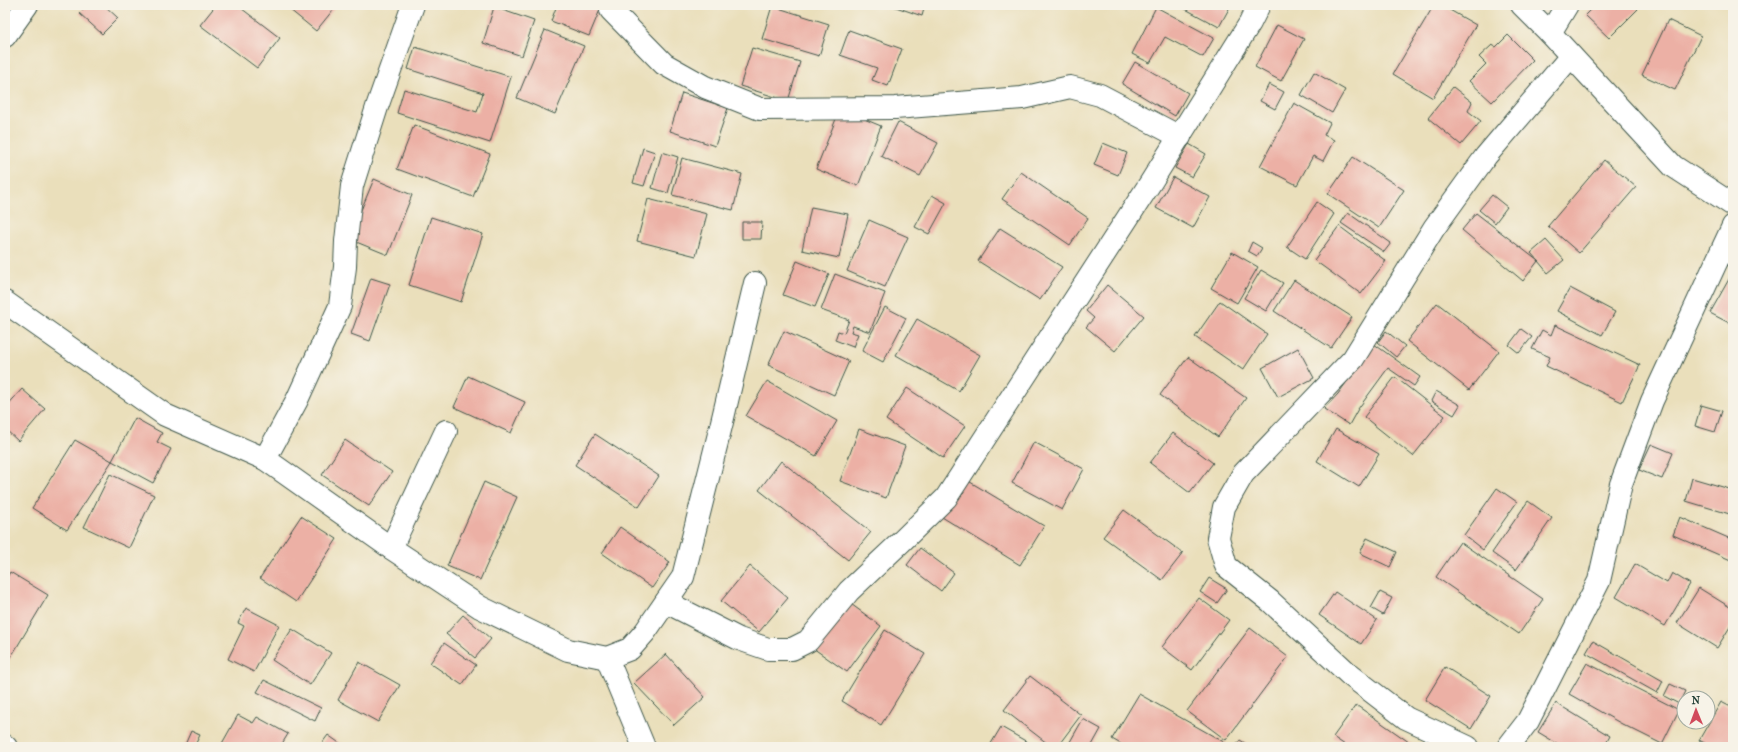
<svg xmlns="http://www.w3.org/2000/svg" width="1738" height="752" font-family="'IM FELL French Canon',serif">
<rect width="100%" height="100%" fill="#f7f3e8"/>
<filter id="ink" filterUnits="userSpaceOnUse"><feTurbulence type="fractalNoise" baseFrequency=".025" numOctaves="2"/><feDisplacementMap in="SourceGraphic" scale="8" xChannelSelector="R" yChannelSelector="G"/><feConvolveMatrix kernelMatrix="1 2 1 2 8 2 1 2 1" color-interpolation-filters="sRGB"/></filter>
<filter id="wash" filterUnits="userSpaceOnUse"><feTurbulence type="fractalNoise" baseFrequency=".012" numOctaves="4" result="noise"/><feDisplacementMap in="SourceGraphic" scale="16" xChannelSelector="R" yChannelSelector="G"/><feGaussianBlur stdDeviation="0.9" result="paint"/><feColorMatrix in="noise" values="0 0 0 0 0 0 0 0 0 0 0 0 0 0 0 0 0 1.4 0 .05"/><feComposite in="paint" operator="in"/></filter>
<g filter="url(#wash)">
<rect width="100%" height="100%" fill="#eadfbb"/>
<g id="blocks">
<!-- building -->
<g fill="#ecb0a5">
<path d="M87,5h17l14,13 -16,16 -23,-21z"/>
<path d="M216,5h21l43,33 -23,30 -57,-43z"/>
<path d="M284,5h53l-21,26z"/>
<path d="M557,5h45l-13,31 -38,-15z"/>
<path d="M894,5h31l-3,11 -29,-10z"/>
<path d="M1178,5h53l-12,22z"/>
<path d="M1434,5h7l35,20 -43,73 -40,-24z"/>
<path d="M1595,5h39l4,4 -29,29 -24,-23z"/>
<path d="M772,6l57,18 -10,32 -57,-17z"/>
<path d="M494,7l40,14 -12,35 -39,-13z"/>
<path d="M1156,7l58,31 -11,19 -38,-20 -15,26 -18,-9z"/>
<path d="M1668,20l33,16 -26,54 -33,-15z"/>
<path d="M1277,25l27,14 -23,42 -26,-14z"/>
<path d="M545,30l39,16 -29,68 -38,-16z"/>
<path d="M849,30l53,19 -14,37 -16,-6 5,-12 -37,-13z"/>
<path d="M1508,35l25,25 -41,42 -23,-21 17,-17 -7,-7 13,-12 4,2z"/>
<path d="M415,47l96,30 -21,66 -93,-30 7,-24 73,23 6,-19 -75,-24z"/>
<path d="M752,48l48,14 -12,39 -48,-15z"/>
<path d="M1135,62l53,31 -13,23 -53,-32z"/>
<path d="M1314,72l31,18 -13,23 -31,-18z"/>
<path d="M1269,84l15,8 -9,17 -15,-8z"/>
<path d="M1453,87l19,15 -4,9 13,10 -20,24 -33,-27z"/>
<path d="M682,93l46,15 -13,38 -45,-15z"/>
<path d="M1294,103l36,20 -6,12 10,5 -11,21 -10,-5 -16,29 -37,-19z"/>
<path d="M840,109l41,17 -23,60 -42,-17z"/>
<path d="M898,122l40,21 -18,33 -39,-20z"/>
<path d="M414,125l76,29 -17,43 -76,-28z"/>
<path d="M1103,143l24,10 -9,22 -24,-10z"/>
<path d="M1189,144l17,10 -14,23 -17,-9z"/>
<path d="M643,148l12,4 -11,34 -11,-3z"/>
<path d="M662,152l16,5 -10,36 -16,-5z"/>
<path d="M1353,157l51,33 -25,38 -51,-34z"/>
<path d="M682,158l60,16 -9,36 -61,-15z"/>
<path d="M1604,160l32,27 -57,66 -31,-27z"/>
<path d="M1021,172l67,46 -18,27 -68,-46z"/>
<path d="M1173,177l37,20 -17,31 -37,-20z"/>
<path d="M374,179l38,16 -24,60 -39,-16z"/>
<path d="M932,195l14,8 -17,31 -14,-7z"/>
<path d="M1492,195l15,12 -12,16 -16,-13z"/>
<path d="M648,199l59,15 -11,42 -59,-15z"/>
<path d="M1317,202l17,12 -29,45 -18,-12z"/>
<path d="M811,207l37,7 -9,44 -37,-8z"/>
<path d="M1348,213l43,30 -7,9 -43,-29z"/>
<path d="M1476,213l62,48 -7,-8 15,-13 18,20 -16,13 -10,-12 -15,20 -61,-51z"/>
<path d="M431,217l52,17 -22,68 -52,-17z"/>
<path d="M869,220l39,17 -23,50 -38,-16z"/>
<path d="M742,222h20l-1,17h-19z"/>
<path d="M1339,226l47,35 -25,33 -47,-34z"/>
<path d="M1000,228l62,39 -22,33 -62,-39z"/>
<path d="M1252,242l10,6 -5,8 -9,-5z"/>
<path d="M1232,252l26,15 -21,36 -26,-15z"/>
<path d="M797,261l32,13 -14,33 -32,-12z"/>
<path d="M1261,270l22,13 -17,28 -22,-13z"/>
<path d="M1733,272v53l-23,-12z"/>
<path d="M835,274l50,19 -15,39 -17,-6 -2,6 7,2 -5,13 -18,-7 3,-9 6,2 5,-13 -28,-10z"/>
<path d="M371,278l19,6 -20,57 -19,-7z"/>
<path d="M1294,280l58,37 -21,31 -57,-37z"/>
<path d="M1107,285l37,31 -29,35 -29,-24 8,-9 -8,-7z"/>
<path d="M1570,288l45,24 -13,23 -45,-24z"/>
<path d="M1220,301l47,33 -24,36 -48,-33z"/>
<path d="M1437,303l62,48 -30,39 -62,-49z"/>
<path d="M885,307l21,11 -23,44 -21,-11z"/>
<path d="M917,319l63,36 -21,36 -63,-36z"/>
<path d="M1555,325l85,40 -18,37 -76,-36 4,-9 -18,-8 10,-19 9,5z"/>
<path d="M1521,329l11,8 -13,16 -10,-8z"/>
<path d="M784,331l65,30 -15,34 -66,-30z"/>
<path d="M1386,331l19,15 -9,11 -18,-15z"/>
<path d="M1374,344l46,33 -6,9 -26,-18 -30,41 -9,16 -25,-16 14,-15z"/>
<path d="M1298,348l16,30 -36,19 -16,-29z"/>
<path d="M1188,357l58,41 -28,39 -58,-42z"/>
<path d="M468,376l57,26 -14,31 -57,-26z"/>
<path d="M1395,377l50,39 -32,40 -49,-39z"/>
<path d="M767,381l70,40 -21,35 -70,-40z"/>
<path d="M907,388l58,38 -22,32 -57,-38z"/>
<path d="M22,389l23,20 -27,32 -13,-12v-21z"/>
<path d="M1436,391l24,14 -6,10 -23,-14z"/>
<path d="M1701,405l21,6 -7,21 -20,-6z"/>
<path d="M135,418l27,15 -5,9 14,7 -18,34 -41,-22z"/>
<path d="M859,429l46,17 -19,52 -46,-17z"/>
<path d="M1336,429l43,25 -20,33 -42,-26z"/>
<path d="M1173,433l40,30 -23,30 -40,-30z"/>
<path d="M595,434l64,42 -20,31 -64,-42z"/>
<path d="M75,440l37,21 -45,69 -35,-22z"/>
<path d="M345,440l47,32 -23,34 -47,-31z"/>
<path d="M1034,442l50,27 -22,41 -50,-27z"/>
<path d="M1651,444l22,9 -11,26 -23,-9z"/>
<path d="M781,461l90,71 -23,28 -89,-70z"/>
<path d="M110,474l44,21 -25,53 -45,-21z"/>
<path d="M960,476l84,50 -24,39 -83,-51z"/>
<path d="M1692,478l41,12v25l-47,-14z"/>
<path d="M484,482l33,15 -37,83 -33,-14z"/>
<path d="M1497,488l20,14 -34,48 -19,-15z"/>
<path d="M1528,501l24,17 -36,52 -24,-17z"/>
<path d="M1124,510l59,43 -21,27 -59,-43z"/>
<path d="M301,516l36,23 -41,63 -36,-24z"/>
<path d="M1680,517l53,23v21l-60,-26z"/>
<path d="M620,527l50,35 -18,26 -50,-35z"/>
<path d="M1367,538l30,14 -7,15 -30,-14z"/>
<path d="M1460,542l83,57 -24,35 -83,-57z"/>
<path d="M920,548l34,25 -13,18 -34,-26z"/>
<path d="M1635,564l32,19 5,-10 18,11 -25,42 -49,-29z"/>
<path d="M750,566l38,32 -29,34 -38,-31z"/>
<path d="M10,572l38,23 -43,72v-86z"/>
<path d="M1209,578l18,11 -10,14 -17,-11z"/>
<path d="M1699,588l34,21v13l-16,26 -40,-25z"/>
<path d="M1335,592l42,28 -16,24 -42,-29z"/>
<path d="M1380,592l12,6 -9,17 -12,-7z"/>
<path d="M1199,598l30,22 -37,50 -30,-23z"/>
<path d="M844,599l37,27 -34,46 -37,-26z"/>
<path d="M246,608l33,17 -25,47 -26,-13 16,-33 -6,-3z"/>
<path d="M463,615l28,24 -16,19 -29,-24z"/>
<path d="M1250,628l38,29 -62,83 -39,-29z"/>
<path d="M292,629l39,24 -21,32 -38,-25z"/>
<path d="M885,630l40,24 -44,71 -39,-24z"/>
<path d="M1593,641l70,40 -6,12 -71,-40z"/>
<path d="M444,643l32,22 -14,20 -32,-22z"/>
<path d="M666,654l39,43 -31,28 -40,-42z"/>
<path d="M359,662l41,23 -22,37 -40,-22z"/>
<path d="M1587,663l92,47 -17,34 -40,-20 -53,-30z"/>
<path d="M1445,667l46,29 -20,33 -46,-29z"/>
<path d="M1030,676l51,39 -24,32h-5l-48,-37z"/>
<path d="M264,680l57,28 -6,13 -58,-29z"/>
<path d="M1670,684l15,7 -6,13 -15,-8z"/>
<path d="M1139,694l90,51 -1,2h-102l-14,-8z"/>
<path d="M1721,702l12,6v39h-21l-13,-7z"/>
<path d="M1556,703l54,33 -6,11h-41l-25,-15z"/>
<path d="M1356,705l60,42h-68l-15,-10z"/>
<path d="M238,715l15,8 4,-6 31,17 -8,13h-60z"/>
<path d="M1083,719l18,10 -10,18h-24z"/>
<path d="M1001,727l35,20h-47z"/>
<path d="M191,731l9,4 -6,12h-10z"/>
<path d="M328,735l17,12h-26z"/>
<path d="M1240,740l11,7h-16z"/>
</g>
</g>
</g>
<g filter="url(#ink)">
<use href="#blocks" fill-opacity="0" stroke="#3d5548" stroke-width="1"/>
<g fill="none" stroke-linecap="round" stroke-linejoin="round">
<defs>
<g id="minor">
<path d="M1522,5l28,28 123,133 60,39"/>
<path d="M611,10l53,54 41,23 55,22 135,-1 127,-10 48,-11 30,8 80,42"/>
<path d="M1550,33l17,-28"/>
<path d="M5,36l22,-31"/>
<path d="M5,302l160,113 100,44 126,89 89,59 88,43 39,8 23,-9 15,-17 38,-55 39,-155 33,-139"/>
<path d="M265,459l32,-59 43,-94 5,-39 1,-26 6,-55 25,-79 36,-102"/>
<path d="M391,548l55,-117"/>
<path d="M666,602l73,37 29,10h24l16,-8 41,-50 52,-49 45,-44 205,-316 99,-159 9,-18"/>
<path d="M607,658l37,89"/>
<path d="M5,746l1,1"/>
<path d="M1468,747l-62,-29 -56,-43 -80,-74 -44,-35 -8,-28 6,-31 19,-33 110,-115 81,-131 52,-72 85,-100"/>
<path d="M1508,747l20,-26 71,-140 22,-97 31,-83 81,-175"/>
</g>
</defs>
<!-- minor casing -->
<use href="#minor" stroke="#3d5548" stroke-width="24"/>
<!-- minor -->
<use href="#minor" stroke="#fff" stroke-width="22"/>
</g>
</g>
<!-- margin -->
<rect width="1738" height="752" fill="none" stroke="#f7f3e8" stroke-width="20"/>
<!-- north arrow -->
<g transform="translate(1696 710) rotate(359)"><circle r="19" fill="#f7f3e8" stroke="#a1aaa0"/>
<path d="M0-3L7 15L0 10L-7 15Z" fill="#d1495b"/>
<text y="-6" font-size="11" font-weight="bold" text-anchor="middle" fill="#1f3d34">N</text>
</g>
</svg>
